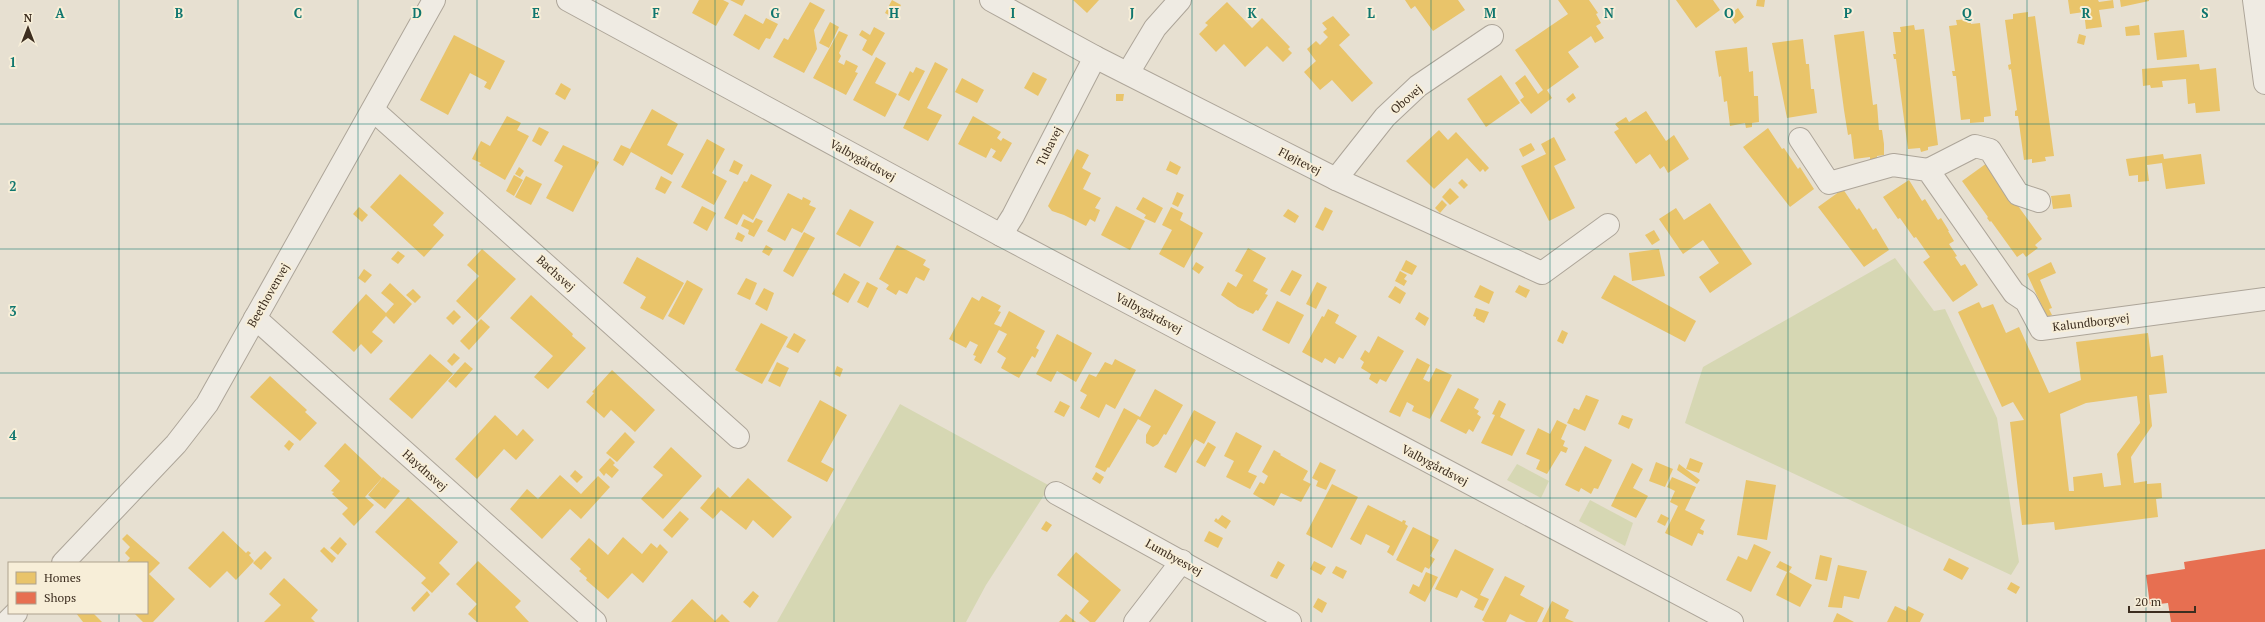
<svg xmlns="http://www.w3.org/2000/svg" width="2265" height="622" font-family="'PT Serif',serif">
<rect width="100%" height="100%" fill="#e7e0d1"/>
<!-- green -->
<g fill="#d6d7b3">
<path d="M1895,258l39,53 11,-2 52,109 22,144 -8,13 -326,-152 18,-56z"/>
<path d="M900,404l150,82 -64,99 -20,37h-189z"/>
<path d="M1517,464l32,17 -8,17 -34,-18z"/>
<path d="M1590,500l43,23 -8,23 -46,-25z"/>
</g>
<!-- homes -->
<g fill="#e9c46a" fill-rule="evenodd">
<path d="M699,0h24l6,3 -13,23 -24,-13z"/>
<path d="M730,0h15l-3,6z"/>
<path d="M892,0l9,5 -7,13 -9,-5z"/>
<path d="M1073,0h26l-12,13z"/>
<path d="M1405,0h53l7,10 -32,21 -18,-25 -4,3z"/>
<path d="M1558,0h31l9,13 -2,1 5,9 -5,3 8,12 -9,5 -4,-7 -23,16 11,15 -32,23 5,8 -21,16 -11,-14 4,-3 -9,-14 10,-8 13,19 5,-4 -28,-40 53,-36z"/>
<path d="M1676,0h37l7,10 -24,18z"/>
<path d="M1757,0h8l-1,7 -8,-1z"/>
<path d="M2068,0h30l1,2 14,-2 1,8 -15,2 3,17 -16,2 -2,-17 -14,2z"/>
<path d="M2120,0h29v1l-28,6z"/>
<path d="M810,2l15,8 -11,20 3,19 -13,24 -31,-16 11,-19 4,2z"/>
<path d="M1227,2l25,26 10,-10 28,29 -2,2 4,4 -9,9 -16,-16 -22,21 -21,-23 -8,8 -17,-18 9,-9 -3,-2z"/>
<path d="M1738,8l6,9 -9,7 -6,-9z"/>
<path d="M2028,12v5l7,-1 19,140 -9,1 1,4 -14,2v-4l-8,1 -6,-44h-3v-5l2,-1 -6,-41 -2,1 -1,-5 3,-1 -6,-44 8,-1v-5z"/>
<path d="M745,14l18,10 3,-6 12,6 -8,15 -4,-1 -7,12 -26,-15z"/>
<path d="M1333,16l17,19 -11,10 34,38 -21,19 -20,-22 -12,10 -16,-18 12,-11 -9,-12 9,-8 4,4 8,-8 -5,-5 4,-3 -5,-6z"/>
<path d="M1970,19l1,5 9,-1 11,93 -7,1v5l-14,1v-4l-9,1 -5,-44h-3l-1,-5h3l-6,-45 8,-1 -1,-5z"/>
<path d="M830,22l9,5 -10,21 -10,-5z"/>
<path d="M1914,25l1,5 9,-1 14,116 -10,2v3l-7,2 -1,-4 -12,1 -12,-90h-2l-1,-5h3l-3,-22h8l-1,-5z"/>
<path d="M2139,25l1,10 -14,1 -1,-9z"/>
<path d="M874,27l11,6 -13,23 -10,-6 5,-10 -8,-5 3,-5 8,5z"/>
<path d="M2184,30l3,27 -30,3 -3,-27z"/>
<path d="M839,31l9,4 -9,18 2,3 -3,6 6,3 2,-5 12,6 -3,6 3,1 -12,22 -33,-17z"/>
<path d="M1864,31l9,74 4,-1 2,26h3l2,14v11l-7,1v3l-7,1v-3l-16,2 -3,-25 -3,1 -4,-25 -10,-75z"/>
<path d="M2079,34l7,2 -2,9 -7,-2z"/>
<path d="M454,35l51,26 -15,29 -6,-3 3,-5 -17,-9 -22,42 -28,-15z"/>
<path d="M1803,39l3,25h3l2,25h3l3,24 -30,5 -15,-75z"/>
<path d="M1747,47l2,25 4,-1 1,25h4l1,26 -7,1v4l-6,1 -1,-5 -15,3 -3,-25 -3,1 -3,-26 -2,1 -4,-26z"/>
<path d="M876,57l10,6 -11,20 22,11 -12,23 -32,-17z"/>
<path d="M935,62l13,7 -21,39 15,7 -14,26 -25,-13z"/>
<path d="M2199,64l1,6 16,-2 4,43 -24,2 -1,-10 -7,1 -2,-25 -24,2 1,6 -12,1 -1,-3 -7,1 -1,-17z"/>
<path d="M916,67l9,4 -16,30 -11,-6 12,-24 3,2z"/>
<path d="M1033,72l14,7 -9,17 -14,-8z"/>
<path d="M1501,75l19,28 -34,24 -19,-28z"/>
<path d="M962,78l22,12 -7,13 -22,-11z"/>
<path d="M561,83l10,6 -6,11 -10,-6z"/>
<path d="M1573,93l3,5 -7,5 -3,-4z"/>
<path d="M1116,94h8l-1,7h-7z"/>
<path d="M652,109l26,15 -11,21 17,9 -12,21 -41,-23 -8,14 -10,-6 8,-15 9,4z"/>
<path d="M1646,111l20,30 8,-6 15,24 -21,14 -4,-7 -4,3 -10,-15 -14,10 -22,-32 5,-3 -4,-5 11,-7 3,5z"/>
<path d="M507,116l14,7 -4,7 12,6 -24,44 -26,-15 2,-2 -9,-4 9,-18 9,5z"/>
<path d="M973,116l28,16 -4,6 4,3 2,-3 9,5 -11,19 -9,-5 4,-6 -5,-3 -5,10 -28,-14z"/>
<path d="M539,127l10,5 -8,14 -9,-5z"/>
<path d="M1768,128l14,21 2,-1 14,21 2,-2 14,22 -24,18 -47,-60z"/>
<path d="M1439,130l9,10 8,-8 33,36 -4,4 -2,-3 -3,3 -13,-14 -33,31 -28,-28z"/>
<path d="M1554,137l12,23 -12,6 21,42 -26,13 -28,-55 25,-12 -5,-10z"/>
<path d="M707,139l18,10 -13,24 15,8 -13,24 -33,-18z"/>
<path d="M1531,143l4,7 -12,7 -4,-8z"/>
<path d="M563,145l36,17 -26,50 -27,-14 17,-32 -9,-5z"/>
<path d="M1077,149l12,6 -7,13 9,5 -8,16 18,9 -6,10 5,2 -5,12 -5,-3 -4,7 -22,-11 -12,-4 -4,-5z"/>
<path d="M2163,154l1,5 37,-5 4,30 -39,5 -4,-26 -15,2 2,16 -11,1v-7l-9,1 -3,-17z"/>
<path d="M734,160l9,5 -5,10 -9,-4z"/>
<path d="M1170,161l11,6 -4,8 -11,-5z"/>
<path d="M1987,163l55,76 -7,6 3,3 -12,9 -3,-4 -6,4 -26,-36 -1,1 -3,-4 1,-1 -26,-36z"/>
<path d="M519,167l5,4 -4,6 -5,-3z"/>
<path d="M400,174l44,39 -11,12 11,10 -20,22 -54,-50z"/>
<path d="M751,174l21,11 -19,35 -10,-6 -6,11 -13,-7 20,-37 3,1z"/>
<path d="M514,175l9,5 -9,16 -8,-5z"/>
<path d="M526,176l16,8 -11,21 -16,-8z"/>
<path d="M661,176l11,6 -7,12 -10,-5z"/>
<path d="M1462,179l6,6 -4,4 -6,-6z"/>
<path d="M1909,180l13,21 3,-2 13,21 3,-2 8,13h-1l6,10 -5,3 8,12 -2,1 6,9 4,-2 13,21 -25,17 -30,-40 7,-5 -14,-20 -2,1 -14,-20 -2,1 -15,-22z"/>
<path d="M1450,188l9,9 -9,8 -8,-8z"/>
<path d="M1843,189l14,21 2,-2 14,22 3,-2 13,22 -25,17 -46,-60z"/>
<path d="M1177,192l7,3 -6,12 -6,-3z"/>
<path d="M788,193l14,7 1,-3 8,4 -2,4 7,3 -14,25 -10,-5 -7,13 -18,-10z"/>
<path d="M2070,194l2,13 -19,2 -2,-13z"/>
<path d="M1143,197l20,11 -8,15 -11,-5 2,-3 -10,-6z"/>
<path d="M1442,200l5,5 -7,8 -5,-5z"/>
<path d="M1710,203l42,61 -42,29 -11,-16 20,-14 -16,-23 -20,14 -24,-35 17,-11 8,12z"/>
<path d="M702,206l14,7 -9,18 -14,-8z"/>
<path d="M1116,206l29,15 -15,29 -29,-15z"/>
<path d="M359,207l9,8 -6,7 -9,-8z"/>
<path d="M1171,207l12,6 -3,7 23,13 -19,35 -25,-14 13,-24 -10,-5z"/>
<path d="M1325,207l8,4 -10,20 -8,-4z"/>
<path d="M850,209l24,13 -14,25 -24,-13z"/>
<path d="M1288,209l11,7 -4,7 -12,-7z"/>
<path d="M756,218l7,3 -9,16 -6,-3 1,-4 -8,-4 3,-7 9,4z"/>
<path d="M1654,230l6,10 -8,5 -7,-10z"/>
<path d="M738,232l7,4 -3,6 -7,-3z"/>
<path d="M804,232l11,6 -22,39 -10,-6z"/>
<path d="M766,245l7,4 -4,7 -7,-4z"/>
<path d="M897,245l29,15 -3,5 7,4 -6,12 -8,-4 -9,17 -8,-4 -3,5 -10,-6 3,-4 -10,-6z"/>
<path d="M1248,248l18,10 -13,23 15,8 -3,5 3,1 -10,16 -2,-1 -3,4 -15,-7 -17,-12 7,-13 8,5 7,-12 -8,-4z"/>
<path d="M482,249l34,30 -39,42 -21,-20 23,-25 -12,-11z"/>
<path d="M1659,249l6,27 -33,5 -3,-28z"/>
<path d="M398,251l7,5 -7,8 -7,-5z"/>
<path d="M637,257l47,26 -21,37 -23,-12 6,-11 -23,-14z"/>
<path d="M1406,260l11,6 -5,9 -11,-5z"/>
<path d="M1196,262l8,5 -5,7 -7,-5z"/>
<path d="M2051,262l5,11 -16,7 12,28 -3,1 3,6 -5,2 -20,-43z"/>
<path d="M364,269l8,6 -7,8 -7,-5z"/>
<path d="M1292,270l10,5 -12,21 -10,-5z"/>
<path d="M1400,271l7,4 -3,4 3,2 -3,5 -9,-5z"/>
<path d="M844,273l16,9 -12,21 -16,-9z"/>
<path d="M1614,275l82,46 -11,21 -84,-44z"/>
<path d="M746,278l11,5 -7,17 -13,-6z"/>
<path d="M687,280l16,9 -19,36 -16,-9z"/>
<path d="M867,282l11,6 -10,20 -11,-6z"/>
<path d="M1317,282l10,5 -11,22 -10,-5z"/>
<path d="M390,283l22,21 -18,20 -8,-8 -14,16 11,9 -12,13 -10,-10 -7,8 -22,-20 34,-38 20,19 8,-9 -13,-11z"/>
<path d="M1480,285l14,7 -5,12 -15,-7z"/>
<path d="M1519,285l11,5 -4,8 -11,-6z"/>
<path d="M1395,286l11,7 -6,11 -12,-7z"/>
<path d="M764,288l10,5 -7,18 -12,-7z"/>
<path d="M413,289l8,8 -6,6 -9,-8z"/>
<path d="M531,295l42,39 -1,2 14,12 -38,41 -14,-12 19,-21 -43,-38z"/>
<path d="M982,296l19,10 -3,5 3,1 -7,12 7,3 8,-16 36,20 -9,17 3,2 -4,8 -3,-2 -13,22 -18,-10 5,-10 -9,-6 10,-18 -8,-4 -18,34 -7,-4 2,-4 -3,-1 5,-10 -8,-4 -4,7 -17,-9 23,-42 7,4z"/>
<path d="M1277,301l27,14 -15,29 -27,-14z"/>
<path d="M1979,302l3,6 11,-4 13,29 13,-6 30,66 32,-13 -5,-38 72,-9 3,24 12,-2 4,38 -18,2 3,31 -21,31 3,26 13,-2v3l14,-1 1,15 -6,1 2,18 -103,13 -1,-8 -32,3 -12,-103 14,-2 -11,-18 -11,5 -44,-95zM2137,396l3,27 -23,31 4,31 -17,2 -2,-14 -29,4 1,14h-5l-9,-77 26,-11z"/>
<path d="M1476,308l13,4 -5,11 -8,-4v-2l-3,-1z"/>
<path d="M1328,309l11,6 -4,8 22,13 -14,23 -4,-2 -4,7 -10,-6 -3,5 -20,-11 20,-36 2,1z"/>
<path d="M454,310l7,7 -8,8 -7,-7z"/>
<path d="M1419,312l10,6 -4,8 -10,-7z"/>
<path d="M481,319l9,8 -21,23 -9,-9z"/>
<path d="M761,323l27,14 -26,47 -27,-14z"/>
<path d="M1562,330l6,3 -5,11 -6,-3z"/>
<path d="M794,333l12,7 -8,13 -12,-6z"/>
<path d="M1057,334l35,19 -16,29 -19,-11 -6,11 -15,-8z"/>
<path d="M1378,336l26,15 -18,31 -6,-3 -3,5 -8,-5 2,-5 -10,-6 3,-6 -4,-3 5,-9 4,3z"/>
<path d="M454,353l6,5 -8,8 -5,-5z"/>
<path d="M430,354l23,20 -41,45 -23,-20z"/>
<path d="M1417,358l13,7 -7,14 6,3 7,-14 16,7 -22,44 -18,-8 2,-5 -7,-4 -7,15 -11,-5z"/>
<path d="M1115,359l21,11 -21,39 -9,-5 -7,14 -19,-10 7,-13 -7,-4 9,-17 7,3 9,-15 7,3z"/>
<path d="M465,362l8,7 -17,19 -8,-7z"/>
<path d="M777,362l12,6 -9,19 -12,-6z"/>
<path d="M837,366l6,3 -3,8 -6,-3z"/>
<path d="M612,370l43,40 -20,22 -24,-22 -7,8 -18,-16 8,-9 -2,-1z"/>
<path d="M270,376l37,34 -2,2 12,11 -17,18 -50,-44z"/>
<path d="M1458,388l21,11 -5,9 5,3 -2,3 4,3 -8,15 -4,-3 -3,5 -26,-13z"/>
<path d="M1155,389l28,16 -17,30 -2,-1 -6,10 -5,3 -7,-4v-8l5,-9 -13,-7 -29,49 -1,-1 -3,5 -10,-5 29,-59 16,9z"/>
<path d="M1586,395l13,5 -14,31 -18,-8 7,-15 5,2z"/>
<path d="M820,400l27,15 -26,47 13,7 -7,13 -40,-21z"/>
<path d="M1499,400l7,4 -6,13 25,13 -13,26 -31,-13 14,-28 -3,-1z"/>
<path d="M1060,401l10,5 -6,11 -10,-5z"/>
<path d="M1194,410l22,12 -12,22 -9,-5 -19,34 -12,-6z"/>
<path d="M495,415l22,21 6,-7 11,11 -18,20 -12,-11 -27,30 -22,-20z"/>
<path d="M1622,415l11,4 -4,10 -11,-5z"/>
<path d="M1557,420l10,5 -6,14 4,2 -2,5 5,2 -2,5 -5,-2 -14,23 -11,-5 4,-9 -14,-6 12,-26 12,6z"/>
<path d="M625,432l10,10 -18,20 -11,-9z"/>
<path d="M1236,432l26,14 -14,26 9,4 -7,13 -24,-12 8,-16 -10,-5z"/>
<path d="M289,440l5,4 -5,7 -5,-5z"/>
<path d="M1208,442l8,5 -11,20 -9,-5z"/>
<path d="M345,443l37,35 -17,19 9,8 -20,21 -12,-12 6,-6 -16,-14 2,-2 -3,-1 9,-10 -16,-15z"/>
<path d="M1585,446l27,14 -14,29 -4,-1 -3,6 -10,-6 -2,4 -14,-7z"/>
<path d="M671,447l31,29 -39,43 -22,-20 22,-24 -10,-8z"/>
<path d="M1274,450l7,4 -1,1 28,16 -5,9 8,4 -10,18 -20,-9 -7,13 -21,-12 7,-12 4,2 4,-8 -6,-4z"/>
<path d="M610,458l5,5 -2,2 6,5 -7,8 -6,-5 -2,3 -5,-6z"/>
<path d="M1690,458l13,5 -4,10 -13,-4z"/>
<path d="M1320,462l16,8 -10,20 -10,-4 2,-5 -6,-3z"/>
<path d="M1656,462l17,7 -8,18 -16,-6z"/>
<path d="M1632,463l11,6 -10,19 15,8 -12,22 -25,-12z"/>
<path d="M1679,464l21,16 -3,4 -20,-14z"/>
<path d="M575,470l8,7 -6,6 -7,-7z"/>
<path d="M1096,472l8,5 -4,7 -8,-5z"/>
<path d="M560,475l21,19 17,-18 12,11 -29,32 -11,-10 -28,30 -32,-30 17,-20 11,10z"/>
<path d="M383,477l17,14 -15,18 -17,-14z"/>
<path d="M1672,477l24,10 -11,23 20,10 -5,9 4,2 -1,4 -5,-2 -6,13 -27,-13 13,-27 -8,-4 5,-11 -8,-4z"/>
<path d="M748,478l44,39 -19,21 -20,-18 -7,10 -25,-20 -8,9 -13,-11 18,-21 12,11z"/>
<path d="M1746,480l30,5 -9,55 -30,-5z"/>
<path d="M1332,484l26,13 -26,51 -26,-14z"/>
<path d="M408,497l50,45 -19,21 11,11 -18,19 -11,-10 5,-5 -51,-46z"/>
<path d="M1368,505l34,17 1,-2 3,1 -1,3 3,2 -15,30 -6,-4 3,-6 -24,-12 -5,11 -11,-6z"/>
<path d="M680,511l9,8 -17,19 -9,-8z"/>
<path d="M1661,514l8,4 -4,8 -8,-4z"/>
<path d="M1222,515l9,6 -5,8 -12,-8 2,-3 2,2z"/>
<path d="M1046,521l6,4 -5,7 -6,-3z"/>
<path d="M1413,527l26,13 -9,16 5,3 -6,10 -4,-2 -3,6 -26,-13z"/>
<path d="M223,531l23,22 2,-2 3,2 -2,2 5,6 -18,19 -9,-9 -17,17 -22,-20z"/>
<path d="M1209,531l14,7 -5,10 -14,-7z"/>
<path d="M127,534l33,29 -11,11 26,25 -22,23h-10l-9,-9h13v-50h-21l4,-5 -5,-5 5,-6 -8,-8z"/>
<path d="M340,537l7,7 -9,11 -8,-7z"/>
<path d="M623,537l19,17 9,-11 6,5 3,-4 8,8 -25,31 -11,-10 -24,26 -22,-19 1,-2 -8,-7 2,-2 -11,-10 19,-21 19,17z"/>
<path d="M1754,544l17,8 -20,40 -25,-12 12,-24 9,4z"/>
<path d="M324,547l12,11 -4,5 -12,-12z"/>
<path d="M1455,549l39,20 -14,26 9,4 -6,12 -9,-4 4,-8 -17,-9 -4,8 -22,-9z"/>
<path d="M265,551l7,7 -11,12 -8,-7z"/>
<path d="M1076,552l45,38 -26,32h-5l-11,-9 10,-12 -32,-26z"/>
<path d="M1820,555l12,3 -5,23 -12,-2z"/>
<path d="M1949,558l20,10 -7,12 -19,-10z"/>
<path d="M478,561l43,40 -6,6 14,15h-52l-9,-8 9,-10 -21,-20z"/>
<path d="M1278,561l7,4 -8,14 -7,-3z"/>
<path d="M1314,561l12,6 -5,8 -11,-6z"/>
<path d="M1780,561l12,6 -3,5 23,13 -12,22 -24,-12 11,-23 -11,-5z"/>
<path d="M1838,565l29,6 -8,28 -15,-3 -2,12 -14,-1z"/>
<path d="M1336,566l11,5 -4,8 -11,-6z"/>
<path d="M1426,572l12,5 -13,25 -16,-9 4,-9 6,3z"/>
<path d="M1505,576l20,10 -5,9 24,13 -7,14h-11l-16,-8 -4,8h-21l-3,-2z"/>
<path d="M284,578l34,32 -7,8 4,4h-51l17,-17 -12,-11z"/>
<path d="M2011,582l9,5 -4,7 -9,-5z"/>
<path d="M427,591l3,4 -16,17 -3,-4z"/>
<path d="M753,591l6,5 -9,12 -7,-6z"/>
<path d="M1318,598l9,5 -5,10 -9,-6z"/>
<path d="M692,599l23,22 7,-7 8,8h-59z"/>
<path d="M1552,601l17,9 -4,8 9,4h-32z"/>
<path d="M1895,606l11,5 2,-5 16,8 -4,8h-33z"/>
<path d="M76,613h17l9,9h-19z"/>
<path d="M1837,613l17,9h-21z"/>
<path d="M1066,614l10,8h-17z"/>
</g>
<!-- shops -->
<path fill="#e76f51" d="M2265,549v73h-94l-3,-19 -18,2 -4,-30 39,-6 -1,-7z"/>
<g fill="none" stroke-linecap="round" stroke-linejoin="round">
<defs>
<g id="minor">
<path d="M568,0l433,235 731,387"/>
<path d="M991,0l104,57 241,122 206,94 66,-48"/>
<path d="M2254,0l11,83"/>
<path d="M1128,73l27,-45 25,-28"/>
<path d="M373,110l365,327"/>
<path d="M1800,139l29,44 64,-18 35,5 86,123 12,8 15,28 224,-30"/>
<path d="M1928,170l47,-24 15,4 28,44 21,7"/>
<path d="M1336,179l49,-62 33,-31 74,-50"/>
<path d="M1001,235l12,-19 82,-159"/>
<path d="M255,318l340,304"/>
<path d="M1056,493l234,129"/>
<path d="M63,563l113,-119 31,-40 227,-404"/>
<path d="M7,622l9,-9"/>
<path d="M1135,622l47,-61"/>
</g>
</defs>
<!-- minor casing -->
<use href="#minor" stroke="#ada599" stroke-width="24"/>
<!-- minor -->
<use href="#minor" stroke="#efebe3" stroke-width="22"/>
</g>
<!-- grid -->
<path fill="none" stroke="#0f766e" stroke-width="1" stroke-opacity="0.55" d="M119,0v563M238,0v622M358,0v622M477,0v622M596,0v622M715,0v622M834,0v622M954,0v622M1073,0v622M1192,0v622M1311,0v622M1431,0v622M1550,0v622M1669,0v622M1788,0v622M1907,0v622M2027,0v622M2146,0v622M0,124h2265M0,249h2265M0,373h2265M0,498h2265M119,613v9"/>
<g text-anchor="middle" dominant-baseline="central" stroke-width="4" stroke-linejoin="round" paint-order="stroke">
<!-- street labels -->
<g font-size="12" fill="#3d2e20" stroke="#f7eed8">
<text transform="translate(1406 99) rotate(-41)">Obovej</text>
<text transform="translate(1049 146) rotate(-63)">Tubavej</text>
<text transform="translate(863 160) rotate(29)">Valbygårdsvej</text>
<text transform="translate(1300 161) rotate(27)">Fløjtevej</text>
<text transform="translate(556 273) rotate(42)">Bachsvej</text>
<text transform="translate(268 295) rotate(-60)">Beethovenvej</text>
<text transform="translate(1149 313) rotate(28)">Valbygårdsvej</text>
<text transform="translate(2091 322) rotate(-7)">Kalundborgvej</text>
<text transform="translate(1435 465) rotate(28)">Valbygårdsvej</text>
<text transform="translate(425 470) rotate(42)">Haydnsvej</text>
<text transform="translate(1174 557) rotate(29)">Lumbyesvej</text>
</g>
</g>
<g font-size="13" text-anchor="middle" font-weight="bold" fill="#0f766e" stroke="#f7eed8" stroke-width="4" stroke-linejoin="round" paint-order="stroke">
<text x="60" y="18">A</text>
<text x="179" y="18">B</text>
<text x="298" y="18">C</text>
<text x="417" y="18">D</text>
<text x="536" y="18">E</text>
<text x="656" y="18">F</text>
<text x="775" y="18">G</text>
<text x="894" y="18">H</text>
<text x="1013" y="18">I</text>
<text x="1132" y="18">J</text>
<text x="1252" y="18">K</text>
<text x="1371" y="18">L</text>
<text x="1490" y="18">M</text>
<text x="1609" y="18">N</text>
<text x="1729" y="18">O</text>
<text x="1848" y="18">P</text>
<text x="1967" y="18">Q</text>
<text x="2086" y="18">R</text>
<text x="2205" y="18">S</text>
<text x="13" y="67">1</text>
<text x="13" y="191">2</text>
<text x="13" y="316">3</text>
<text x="13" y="440">4</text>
</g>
<!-- legend -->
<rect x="8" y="562" width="140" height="52" fill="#f7eed8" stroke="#ada18e"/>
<rect x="16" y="572" width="20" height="12" fill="#e9c46a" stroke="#ada18e"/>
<text x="44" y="582" font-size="12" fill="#3d2e20">Homes</text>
<rect x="16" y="592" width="20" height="12" fill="#e76f51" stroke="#ada18e"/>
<text x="44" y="602" font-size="12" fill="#3d2e20">Shops</text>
<!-- north arrow -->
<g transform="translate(28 28)" stroke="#f7eed8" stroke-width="3" paint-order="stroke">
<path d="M0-3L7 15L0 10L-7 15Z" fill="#3d2e20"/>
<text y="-6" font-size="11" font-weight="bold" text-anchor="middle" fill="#3d2e20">N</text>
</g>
<!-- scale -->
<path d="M2129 606v6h66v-6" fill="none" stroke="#3d2e20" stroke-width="2"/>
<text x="2135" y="606" font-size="12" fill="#3d2e20" stroke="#f7eed8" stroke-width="3" paint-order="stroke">20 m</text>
</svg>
